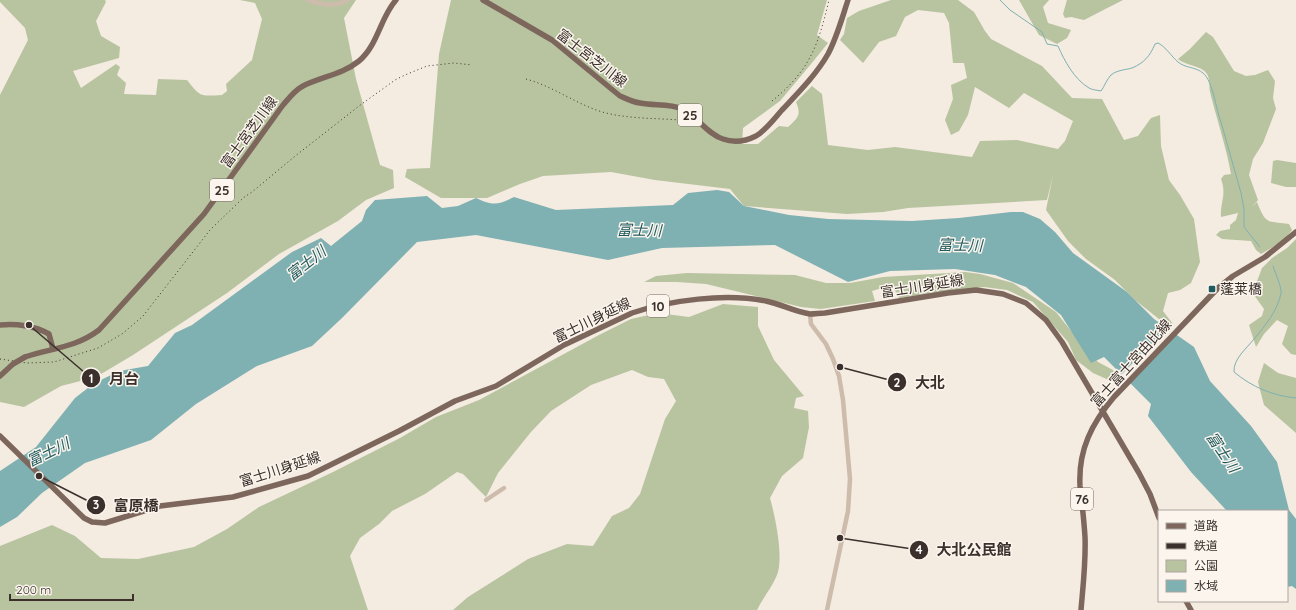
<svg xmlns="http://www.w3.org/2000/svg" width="1296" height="610" font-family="Quicksand,'Noto Sans JP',sans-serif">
<rect width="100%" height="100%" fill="#f4ebe1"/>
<!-- green -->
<g fill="#b8c4a0">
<path d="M0,0h105l1,2 -10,19 5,15 19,11 -1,11 -46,13 8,17 35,-24 4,3 -3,8 9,8 -2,11 32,1 2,-16 29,1c14,18 14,16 35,15l5,-4 -1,-7 26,-24 10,-41 -7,-16 -15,-3h116l-12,18 12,61 24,86 13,5 1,18 -28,12 -28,21 -59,33 -52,39 -94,62 -37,22 -35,9 -37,21 -24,-5v-307l28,-55 -3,-12 -25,-26z"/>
<path d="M451,0h376l-10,35 11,8 -17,21 -31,37 -37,27 -1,16h16l21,-18 9,1c9,-9 14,-11 8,-25l16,-16 10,8 6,51 40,5 27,-3 77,10 8,-16 37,-1 41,9 7,-8 8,-20 -49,-28 -15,15 -34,-21 -7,28 -9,16 -8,4 -6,-15 8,-21 -2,-14 16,-7 -3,-15h-11l-4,-40 -5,-10 -26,-3 -13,7 -9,19 -17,6 -16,21 -23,-23 4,-6 3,-16 12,-7 32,-11h67l16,12 11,19 6,8 51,27 30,32 30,1 22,41 14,-4 13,-18 9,-3 1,31 8,34 11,15 14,24 6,43 -9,21 -11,7 -12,3 -5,18 10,13 -9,-1 -29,-23 -20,-20 -29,-21 -18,-18 -22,-31 7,-35 -6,25 -139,8 -25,4 -36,2 -103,-8 -14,-17 -75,-9 -44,-8 -68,4 -23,8 -33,14h-46l-36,-21 2,-8 23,-1 9,-114z"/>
<path d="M1019,0h30l-6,7 5,16 23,7 -4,8 -10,6 -18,-9z"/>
<path d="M1067,0h56l-39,20 -13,-3 -6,1 -2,-4z"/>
<path d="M1206,32l7,5 21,34 12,5 9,-1 13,-5 7,11 -2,17 3,11 -13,34 -10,16 -4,16 9,25 -6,7 5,-5c9,23 10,19 32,22l3,6 -9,11 -22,13 -5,-4 -5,-9 -29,-2 -6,-4 4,-4 10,-2v-4l6,-5 2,-7 -17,4c-1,-15 6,-22 0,-38l3,-4 7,-1c-5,-28 -14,-54 -21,-82 -1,-5 0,-13 -3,-18 -6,-9 -21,-8 -29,-15l12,-10z"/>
<path d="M1277,160l19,3v24h-10l-15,-4 2,-22z"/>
<path d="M1296,239v116l-5,-1 -9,-10 6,-18 -11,-6 -13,14 -8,13 -7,-22 13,-9 2,-7 -10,-14 2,-11 6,-16 10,-10 15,-10z"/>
<path d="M965,272l15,2 33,9 43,29 15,19 27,31 15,8 4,8 -6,3 -18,-8 -17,-13 -8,-18 -35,-40 -26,-12 -23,-3 -85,11 -7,-13 -20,6 3,10 -54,8 -20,-2 -95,-23 -29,-2h-33l12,-6 31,-3 108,2 31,8h24l33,-6z"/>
<path d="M723,304l35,3v19l16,34 30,36 -8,2 -2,10 14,3 1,16 -6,31 -21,18 -12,22c5,18 14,59 7,77 -5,12 -14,23 -20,35h-304l15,-13 60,-38 39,-15 26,2 19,-30 17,-8 11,-14 25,-75 11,-18 -12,-22 -16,-2 -16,-7 -41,15 -40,26 -20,21 -33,41 -12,24 -23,-23 -6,-2 -32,22 -33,17 -13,13 -19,14 -10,18 18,54h-368v-64l52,-21 23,11 26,22 37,1 56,-12 33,-18 32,-22 74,-35 67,-34 36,-21 43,-17 120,-65 32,-16 27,-6 31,4z"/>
<path d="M1264,363l14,10 18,5v55l-32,-28 -6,-23z"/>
</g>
<!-- water -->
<path fill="#7fb0b2" d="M717,190l12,2 15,14 45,9 39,4 84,2 47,-3 52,-6h12l17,7 15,13 18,21 54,39 27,27 40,28 16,34 41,45 26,36 12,48 7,9v70l-4,-3 -5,1v-76h-60l-36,-39 -43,-56 3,-12 -47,-47 -13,6 -30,-48 -35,-28 -31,-12 -40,-6 -65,2 -42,11 -73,-37 -113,3 -54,12 -132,-25 -59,7 -75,76 -30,28 -55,20 -61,38 -45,36 -66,23 -43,30 -25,24 -17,10v-56l36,-24 39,-49 18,-14 18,-9 14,-5 23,-4 27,-33 17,-8 100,-73 29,-14 10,8 31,-25 4,-11 9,-10 52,-4 15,12 16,-2 18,-8c17,8 22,7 38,-1l42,13 117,-5 15,-12z"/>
<!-- pier -->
<path fill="#f4ebe1" d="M1168,327l8,5 -49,51 -7,-7z"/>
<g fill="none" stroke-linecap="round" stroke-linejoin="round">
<!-- stream -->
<g stroke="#7fb0b2" stroke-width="1">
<path d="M1000,0l10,10 32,22 5,12 11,2c6,14 16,33 31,42 3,2 8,2 12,3 3,-4 6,-12 10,-16 6,-5 14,-5 21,-7 12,-5 18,-12 23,-24l3,-1c8,4 13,13 20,19 7,6 18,5 25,11 10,8 13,37 18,49l20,71 3,16v18l16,20"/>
<path d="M1273,266c2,7 9,21 8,27 -3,17 -16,33 -27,46 -7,9 -21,20 -20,33 18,15 39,24 62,26"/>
</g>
<!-- tertiary -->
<g stroke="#cdbbac" stroke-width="4.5">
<path d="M308,0c13,4 27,8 39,0"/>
<path d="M810,314l1,10 15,20 7,15 6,17 4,24 7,79 -2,32 -21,99"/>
<path d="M486,500l18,-12"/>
</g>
<!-- primary -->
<g stroke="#7d675c" stroke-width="5.5">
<path d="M483,0l69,40 68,56c7,3 13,6 20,7 14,3 29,0 42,6 15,7 25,25 41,30 11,4 23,2 33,-3 10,-6 18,-17 26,-26 16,-17 34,-35 46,-56 9,-17 14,-36 20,-54"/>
<path d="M0,325c16,-2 35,1 49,9l4,15"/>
<path d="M25,357c27,-9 50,-9 74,-27l105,-116 79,-109c6,-7 12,-15 20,-19 18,-9 40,-12 56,-25 19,-16 21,-43 37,-61"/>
<path d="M0,436l84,82 8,4 13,1 55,-17 73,-9 75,-21 91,-45 56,-30 41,-15 68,-41 68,-32c39,-13 93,-20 134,-12 15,3 29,11 44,13 5,0 10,-1 15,-1l123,-20 28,-3 27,4 23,9 20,17 16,22 77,131 11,21 9,24"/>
<path d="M1186,601l5,9"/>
<path d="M1081,610c2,-24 5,-48 4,-73 -1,-17 -3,-34 -5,-51 -2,-36 12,-63 34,-89l104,-109 15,-12 32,-19 31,-25"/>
</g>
<!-- rail -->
<g stroke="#3b302b" stroke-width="1" stroke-dasharray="1 3" stroke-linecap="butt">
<path d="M526,79c26,7 47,23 73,32 25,8 55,7 81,9"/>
<path d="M772,101c38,-31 46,-55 57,-101"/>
<path d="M0,359l27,4 27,-1 44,-14 24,-14 21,-18 67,-86 33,-32 9,-6 42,-35 65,-51 36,-26 10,-5 22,-9 27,-3 18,2"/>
</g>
<!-- primary-bridge -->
<path stroke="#7d675c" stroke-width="5.5" d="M0,376l13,-12 12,-7"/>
</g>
<!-- markers -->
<rect fill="#1f5a5e" stroke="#fbf5ee" stroke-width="1.5" x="1208" y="285" width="8" height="8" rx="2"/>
<g text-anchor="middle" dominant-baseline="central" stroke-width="3" stroke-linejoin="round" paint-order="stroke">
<!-- shield labels -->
<g fill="#fbf5ee" stroke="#756b66" stroke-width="1">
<rect x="678" y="104" width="24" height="22" rx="3"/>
<rect x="210" y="179" width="24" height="22" rx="3"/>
<rect x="647" y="295" width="22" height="22" rx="3"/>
<rect x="1071" y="488" width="22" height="22" rx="3"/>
</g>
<g font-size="13" font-weight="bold" fill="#3b302b">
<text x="690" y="115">25</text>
<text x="222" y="190">25</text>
<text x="658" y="306">10</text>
<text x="1082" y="499">76</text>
</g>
<!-- street labels -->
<g font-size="14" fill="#3b302b" stroke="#fbf5ee">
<text transform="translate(592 58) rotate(38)">富士宮芝川線</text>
<text transform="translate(249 132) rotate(-54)">富士宮芝川線</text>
<text transform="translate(922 286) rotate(-9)">富士川身延線</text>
<text transform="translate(592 320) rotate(-26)">富士川身延線</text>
<text transform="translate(1131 363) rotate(-48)">富士富士宮由比線</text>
<text transform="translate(280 469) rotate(-18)">富士川身延線</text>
</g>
<!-- poi labels -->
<g font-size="14" fill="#3b302b" stroke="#fbf5ee" text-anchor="start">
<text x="1220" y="289">蓬莱橋</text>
</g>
<!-- water labels -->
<g font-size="15" font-style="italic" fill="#1f5a5e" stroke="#fbf5ee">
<text transform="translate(639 230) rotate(1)">富士川</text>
<text transform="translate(960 245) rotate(1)">富士川</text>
<text transform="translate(306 263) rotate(-38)">富士川</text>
<text transform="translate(48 452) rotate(-26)">富士川</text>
<text transform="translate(1223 452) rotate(56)">富士川</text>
</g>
</g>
<!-- callouts -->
<path fill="none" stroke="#3b302b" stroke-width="1.5" d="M29 325L91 378M840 367L897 382M39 476L96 505M840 538L919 550"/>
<g fill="#3b302b" stroke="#fbf5ee" stroke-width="1.5">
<circle cx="29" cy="325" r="4"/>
<circle cx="840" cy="367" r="4"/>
<circle cx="39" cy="476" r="4"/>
<circle cx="840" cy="538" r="4"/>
<circle cx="91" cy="378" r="10"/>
<circle cx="897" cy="382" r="10"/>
<circle cx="96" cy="505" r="10"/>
<circle cx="919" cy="550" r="10"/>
</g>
<g font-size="12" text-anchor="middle" font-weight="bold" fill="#fff">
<text x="91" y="383">1</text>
<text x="897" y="387">2</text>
<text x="96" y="509">3</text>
<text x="919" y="554">4</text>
</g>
<g font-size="15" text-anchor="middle" font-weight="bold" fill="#3b302b" stroke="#fbf5ee" stroke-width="3" stroke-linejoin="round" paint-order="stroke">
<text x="124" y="384">月台</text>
<text x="930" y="388">大北</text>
<text x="136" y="511">富原橋</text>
<text x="974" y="555">大北公民館</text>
</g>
<!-- legend -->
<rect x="1158" y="510" width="130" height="92" fill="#fbf5ee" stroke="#aea6a0"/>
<rect x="1166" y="523" width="20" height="6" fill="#7d675c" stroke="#aea6a0"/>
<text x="1194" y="530" font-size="12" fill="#3b302b">道路</text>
<rect x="1166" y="543" width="20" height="6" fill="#3b302b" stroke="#aea6a0"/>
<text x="1194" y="550" font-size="12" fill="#3b302b">鉄道</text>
<rect x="1166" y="560" width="20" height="12" fill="#b8c4a0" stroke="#aea6a0"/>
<text x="1194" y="570" font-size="12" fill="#3b302b">公園</text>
<rect x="1166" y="580" width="20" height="12" fill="#7fb0b2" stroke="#aea6a0"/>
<text x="1194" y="590" font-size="12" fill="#3b302b">水域</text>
<!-- scale -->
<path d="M10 594v6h123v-6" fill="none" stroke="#3b302b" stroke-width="2"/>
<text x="16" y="594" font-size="12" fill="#3b302b" stroke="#fbf5ee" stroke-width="3" paint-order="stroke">200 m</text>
</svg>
